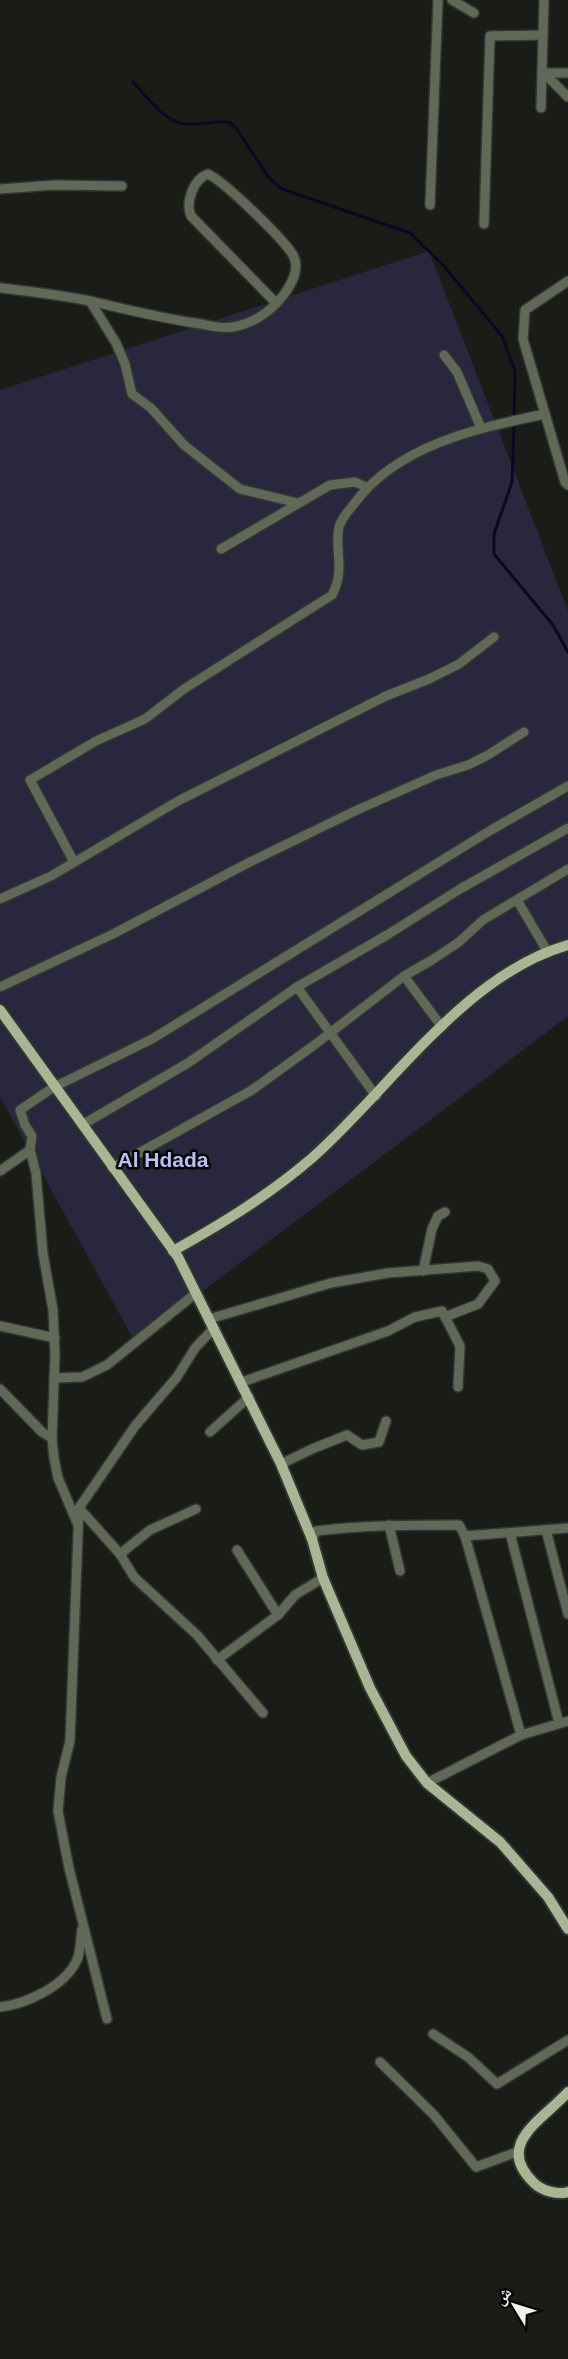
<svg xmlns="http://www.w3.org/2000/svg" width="568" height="2359" font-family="Arial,'Noto Naskh Arabic',sans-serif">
<rect width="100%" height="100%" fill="#1a1c17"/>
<!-- green -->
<path fill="#28273e" d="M429,251l139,360v405l-433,326 -135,-245v-707z"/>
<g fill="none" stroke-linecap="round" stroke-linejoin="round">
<!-- stream -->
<g stroke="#0c0824" stroke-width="3">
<path d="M133,82c14,14 31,40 52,42 14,1 29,-3 44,-2l7,6 33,50 13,11 128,44 33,32 59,71 13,35 -1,46"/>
<path d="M514,424l-2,58 -18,52v20l59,71 15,27"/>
</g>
<defs>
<g id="minor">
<path d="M452,0l22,13"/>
<path d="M543,73h25"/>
<path d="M544,73l24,24"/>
<path d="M541,108l3,-108"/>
<path d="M0,189l54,-4 68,1"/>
<path d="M430,205l8,-205"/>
<path d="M484,224l6,-188 53,-1"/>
<path d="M568,281l-43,29 -2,29 42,143 3,3"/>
<path d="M0,288c33,4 66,7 99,15 34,8 67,16 102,21 10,2 21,5 32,3 21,-3 43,-19 54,-37 8,-12 13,-26 4,-38 -12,-17 -66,-70 -83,-78 -14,5 -23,27 -17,42l85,87"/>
<path d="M90,301l26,42 9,21 7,30 19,14 33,37 56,44 58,14"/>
<path d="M444,355l13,17 24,56"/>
<path d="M221,549l109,-64 25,-3 11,5"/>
<path d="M74,862l-44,-82 66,-39 49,-22 39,-30 148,-94c14,-26 2,-44 7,-68 2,-8 10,-17 15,-23 43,-59 124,-76 191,-90"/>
<path d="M0,899l51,-23 127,-75 208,-105 43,-17 30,-15 35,-27"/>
<path d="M517,900l30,51"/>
<path d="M404,976l38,51"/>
<path d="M0,987l113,-53 135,-71 107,-52 81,-36 32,-10 20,-10 36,-23"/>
<path d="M297,987l79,109"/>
<path d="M82,1125l106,-62 109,-76 90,-52 73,-46 108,-61"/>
<path d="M112,1168l140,-78 65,-47 87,-67 28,-16 27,-18 24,-22 85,-51"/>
<path d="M0,1171l30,-21"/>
<path d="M423,1271l9,-42 6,-13 7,-4"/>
<path d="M209,1319l122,-36 57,-10 90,-7 10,3 7,12 -17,23 -33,13"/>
<path d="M0,1326l55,12"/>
<path d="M54,1378l28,-1 25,-12 89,-72"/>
<path d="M242,1382l146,-51 27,-14 27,-6 18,35 -2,41"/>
<path d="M0,1389l42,43 10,6"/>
<path d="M210,1432l39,-35"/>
<path d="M281,1464l31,-15 35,-14 15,10 17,-3 7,-21"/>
<path d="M79,1508l41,46 14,23 63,58 66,78"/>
<path d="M78,1525l-20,-47 -4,-20 -2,-20 3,-83 -2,-45 -10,-56 -7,-81 -6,-23 2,-14 -7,-11 -5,-15 34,-23 98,-48 339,-209 77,-44"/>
<path d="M389,1525l11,46"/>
<path d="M546,1530l22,84"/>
<path d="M510,1533l49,190"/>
<path d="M465,1536l56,199"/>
<path d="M312,1539l4,-8c47,-6 95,-6 143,-6l6,11 103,-8"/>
<path d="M237,1550l41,65"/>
<path d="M120,1554l30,-24 46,-21"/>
<path d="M217,1660l61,-45 17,-20 28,-17"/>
<path d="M427,1783l94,-48 47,-14"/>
<path d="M0,2007c26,-3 63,-20 76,-45 5,-8 4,-23 6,-33"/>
<path d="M107,2019l-38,-151 -11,-57 3,-34 9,-36 9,-233 56,-82 42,-49 18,-29 19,-20"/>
<path d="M433,2034l35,23 29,27 71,-44"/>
<path d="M380,2062l54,53 42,52 41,-15"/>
</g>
<g id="major">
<path d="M0,1010l178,247 103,207 31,75 11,39 47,110 36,68 21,27 73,59 48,55 20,32"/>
<path d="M173,1251c50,-28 96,-56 139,-93 78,-69 153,-184 256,-213"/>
<path d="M568,2092c-24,27 -75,52 -34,91 8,8 24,12 34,9"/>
</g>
</defs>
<!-- minor casing -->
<use href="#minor" stroke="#343631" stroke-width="12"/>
<!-- major casing -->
<use href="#major" stroke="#343631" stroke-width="14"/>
<!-- minor -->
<use href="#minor" stroke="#616858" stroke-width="9"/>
<!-- major -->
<use href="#major" stroke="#a8b695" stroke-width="10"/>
</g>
<g text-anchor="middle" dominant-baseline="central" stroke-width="5" stroke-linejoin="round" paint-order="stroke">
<!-- neighbourhood labels -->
<g font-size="21" font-weight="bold" fill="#bebef7" stroke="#060605">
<text x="163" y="1159">Al Hdada</text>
</g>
</g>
<!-- north arrow -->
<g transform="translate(514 2305) rotate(308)" stroke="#060605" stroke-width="4.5" paint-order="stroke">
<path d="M0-4.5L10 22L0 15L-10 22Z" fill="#f0f2ed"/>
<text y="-9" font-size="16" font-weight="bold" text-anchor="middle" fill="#f0f2ed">ش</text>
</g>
</svg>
